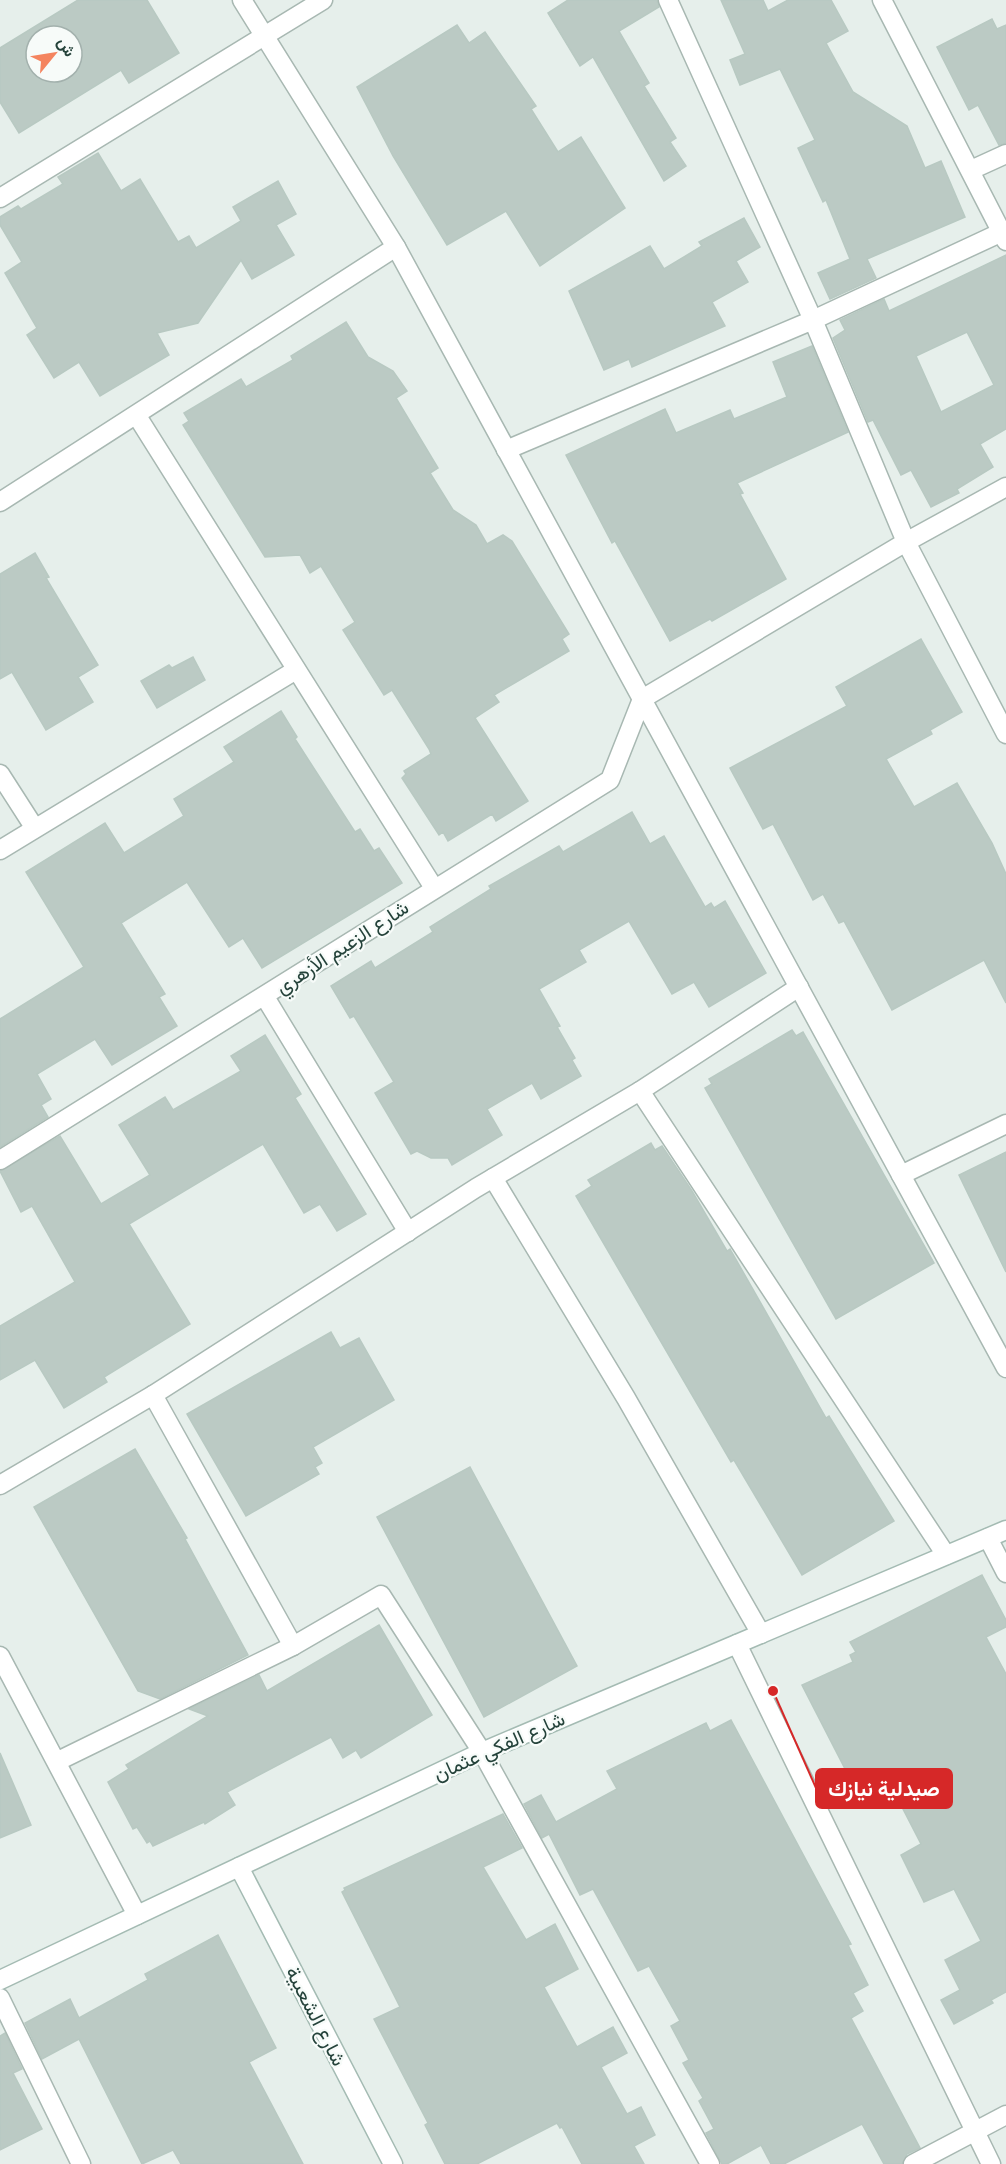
<svg xmlns="http://www.w3.org/2000/svg" width="1006" height="2164" font-family="'Public Sans',Vazirmatn,sans-serif">
<rect width="100%" height="100%" fill="#e6efeb"/>
<!-- building -->
<g fill="#bbcac4" stroke="#b8c9c2" stroke-width="1.5" fill-rule="evenodd">
<path d="M78,0h69l32,53 -50,30 -8,-13 -102,63 -19,-31v-54zM36,36h36v36h-36z"/>
<path d="M568,0h89l2,7 -40,24 30,52 -5,3 32,52 -6,4 16,24 -22,15 -71,-124 -13,9 -32,-53z"/>
<path d="M721,0h42l5,11 20,-11h43l17,31 -22,12 27,49 54,34 18,42 16,-7 24,56 -98,42 9,19 -46,21 -12,-26 32,-14 -24,-59 -3,2 -25,-54 17,-8 -35,-71 -40,16 -10,-25 15,-6z"/>
<path d="M992,19l5,10 9,-4v118l-7,2 -21,-40 -9,5 -32,-63z"/>
<path d="M457,25l12,18 16,-11 51,74 -5,3 27,43 23,-15 44,71 -85,58 -34,-55 -59,34 -54,-89 -36,-69z"/>
<path d="M98,153l23,38 19,-12 38,63 11,-6 7,12 45,-27 -8,-14 45,-26 18,33 -20,11 18,30 -42,24 -11,-19 -43,63 -41,10 12,22 -69,41 -21,-34 -25,16 -27,-43 10,-7 -32,-55 17,-11 -22,-37v-8l18,-11 3,3 42,-25 -5,-7z"/>
<path d="M744,218l16,29 -24,14 12,21 -36,20 13,24 -93,41 -3,-8 -25,11 -35,-79 81,-45 14,23 38,-23 -3,-4z"/>
<path d="M1006,255v174l-26,15 13,23 -36,22 2,4 -28,14 -20,-37 -10,5 -28,-55 -5,2 -35,-84 12,-8 -5,-10 44,-21 5,12zM967,332l27,53 -53,27 -25,-56z"/>
<path d="M346,322l22,35 25,14 14,20 -11,7 42,70 -8,5 23,37 23,15 11,19 16,-9 9,6 57,93 -7,5 7,12 -75,44 5,7 -24,16 53,83 -32,20 -4,-7 -44,27 -5,-9 -4,3 -37,-57 4,-4 -2,-3 27,-17 -2,-5 -37,-59 -8,5 -41,-65 12,-8 -34,-56 -11,7 -10,-18 -35,2 -82,-132 6,-4 -5,-8 57,-34 5,8 47,-27 -2,-4z"/>
<path d="M812,346l36,86 -111,51 6,10 -3,1 46,85 -74,42 -2,-2 -40,22 -55,-100 -3,2 -46,-88 99,-46 11,24 54,-23 4,9 53,-22 -14,-35z"/>
<path d="M35,553l14,24 -3,1 52,87 -20,12 15,25 -47,28 -34,-58 -12,7v-105z"/>
<path d="M921,639l41,73 -32,18 2,4 -46,25 28,48 43,-24 35,60 14,31v129l-22,-43 -92,50 -48,-89 -5,2 -16,-29 -10,6 -40,-76 -10,5 -33,-61 117,-62 -11,-19z"/>
<path d="M193,657l12,23 -48,28 -16,-27 28,-16 3,3z"/>
<path d="M281,711l16,26 -2,2 60,93 5,-3 14,22 5,-3 23,35 -140,85 -19,-30 -14,9 -42,-65 -66,41 44,71 -6,3 18,29 -65,39 -17,-26 -58,35 14,25 -10,6 7,12 -48,30v-128l84,-52 -58,-95 79,-49 19,30 60,-37 -10,-17 60,-37 -10,-15z"/>
<path d="M632,812l18,32 14,-8 41,71 6,-4 3,5 11,-7 41,72 -57,34 -15,-25 -22,12 -43,-73 -50,29 7,12 -47,27 21,37 -3,1 18,31 -3,2 9,16 -40,23 -9,-16 -45,26 15,26 -50,30 -4,-7h-17l-14,-7 -6,3 -36,-61 19,-11 -40,-66 -4,2 -19,-32 40,-25 4,7 58,-36 -3,-5 61,-38 -2,-3 70,-40 4,6z"/>
<path d="M792,1030l4,6 7,-4 131,231 -98,56 -131,-231 7,-4 -3,-5z"/>
<path d="M265,1035l36,59 -6,4 71,116 -29,17 -17,-27 -16,9 -41,-69 -134,80 61,100 -86,53 3,5 -43,26 -29,-48 -35,20v-54l75,-44 -43,-76 -11,6 -21,-41 60,-35 41,68 49,-29 -31,-50 46,-28 8,13 68,-39 -10,-15z"/>
<path d="M651,1143l4,7 7,-4 30,45 35,60 3,-2 96,169 3,-2 65,105 -92,54 -68,-115 -3,2 -155,-266 16,-10 -4,-6z"/>
<path d="M1006,1152v120l-47,-97z"/>
<path d="M331,1332l9,16 19,-10 35,62 -81,47 9,16 -7,4 4,7 -73,42 -59,-102z"/>
<path d="M135,1449l52,89 -2,1 63,116 -88,44 -22,-8 -104,-184z"/>
<path d="M470,1467l107,199 -93,51 -107,-200z"/>
<path d="M982,1575l24,45v7l-20,10 20,37v318l-15,8 2,3 -39,21 -13,-24 19,-10 -15,-30 36,-19 -27,-52 -30,13 -23,-47 20,-11 -32,-62 -29,16 -58,-113 51,-23 -3,-7 6,-3 -6,-10z"/>
<path d="M379,1625l53,90 -71,43 -5,-8 -13,8 -12,-21 -104,55 8,13 -30,19 -1,-2 -51,24 -3,-5 -3,2 -10,-16 -4,2 -25,-47 21,-13 -3,-4 82,-49 -19,-7 70,-34 8,16z"/>
<path d="M731,1720l120,224 -3,1 20,40 -15,8 10,18 -12,7 69,130 -13,6 -5,10h-18l-22,-40 -78,40h-13l-10,-19 -34,19h-5l-16,-31 8,-4 -15,-28 4,-3 -20,-35 6,-3 -18,-34 9,-5 -31,-55 -11,5 -45,-82 -13,6 -31,-61 -7,4 -18,-34 17,-9 15,27 61,-33 -10,-18 99,-48 4,8z"/>
<path d="M0,1753l31,72 -31,13z"/>
<path d="M503,1814l19,34 -39,19 43,73 29,-16 23,45 -34,18 33,60 36,-20 14,26 -26,14 26,47 14,-7 14,28 -21,11 10,18h-62l-20,-37 -2,1 -3,-5 -80,41h-32l-20,-39 3,-2 -54,-104 26,-12 -58,-115 3,-2 -1,-2z"/>
<path d="M218,1935l58,113 -27,14 54,102h-122l-8,-14 -31,14 -63,-125 -37,20 -17,-36 45,-24 9,19 69,-38 -3,-6z"/>
<path d="M5,2033l17,36 -9,4 29,56 -42,21v-114z"/>
</g>
<g fill="none" stroke-linecap="round" stroke-linejoin="round">
<defs>
<g id="street">
<path d="M242,0l154,247 610,1121"/>
<path d="M668,0l145,320 93,222 100,192"/>
<path d="M882,0l124,241"/>
<path d="M971,170l35,-16"/>
<path d="M0,198l323,-198"/>
<path d="M137,416l297,472"/>
<path d="M506,450l307,-130 189,-88"/>
<path d="M0,502l396,-255"/>
<path d="M0,774l34,53"/>
<path d="M0,850l296,-180"/>
<path d="M265,997l143,235"/>
<path d="M640,1091l306,464"/>
<path d="M0,1160l610,-380 32,-81 264,-157 100,-55"/>
<path d="M901,1175l105,-51"/>
<path d="M493,1178l133,220 135,236"/>
<path d="M153,1395l140,251"/>
<path d="M0,1485l153,-90 323,-207 164,-97 159,-104"/>
<path d="M988,1538l18,35"/>
<path d="M737,1644l254,520"/>
<path d="M0,1656l137,259"/>
<path d="M58,1761l235,-115 88,-51 101,157 228,412"/>
<path d="M0,1998l81,166"/>
<path d="M913,2164l93,-49"/>
</g>
<g id="secondary">
<path d="M239,1867l154,297"/>
<path d="M0,1980l482,-228 524,-222"/>
</g>
</defs>
<!-- street casing -->
<use href="#street" stroke="#a8b8b2" stroke-width="21"/>
<!-- secondary casing -->
<use href="#secondary" stroke="#a4bbb3" stroke-width="21"/>
<!-- street -->
<use href="#street" stroke="#fff" stroke-width="18"/>
<!-- secondary -->
<use href="#secondary" stroke="#fff" stroke-width="18"/>
</g>
<g text-anchor="middle" dominant-baseline="central" stroke-width="4.5" stroke-linejoin="round" paint-order="stroke">
<!-- street labels -->
<g font-size="20" fill="#24423a" stroke="#f7fbf9">
<text transform="translate(342 947) rotate(-33)">شارع الزعيم الأزهري</text>
<text transform="translate(499 1746) rotate(-24)">شارع الفكي عثمان</text>
<text transform="translate(316 2016) rotate(63)">شارع الشعبية</text>
</g>
</g>
<!-- callouts -->
<path fill="none" stroke="#d62828" stroke-width="2" d="M773 1691L816 1788"/>
<circle fill="#d62828" stroke="#f7fbf9" stroke-width="2" cx="773" cy="1691" r="6"/>
<rect fill="#d62828" stroke="#d62828" stroke-width="2" x="816" y="1769" width="136" height="39" rx="6"/>
<g font-size="21" text-anchor="middle" font-weight="bold" fill="#fff">
<text x="884" y="1796">صيدلية نيازك</text>
</g>
<!-- north arrow -->
<g transform="translate(54 54) rotate(60)"><circle r="28" fill="#f7fbf9" stroke="#a3b1ad" stroke-width="1.5"/>
<path d="M0-4.5L10 22L0 15L-10 22Z" fill="#f4845f"/>
<text y="-9" font-size="16" font-weight="bold" text-anchor="middle" fill="#24423a">ش</text>
</g>
</svg>
